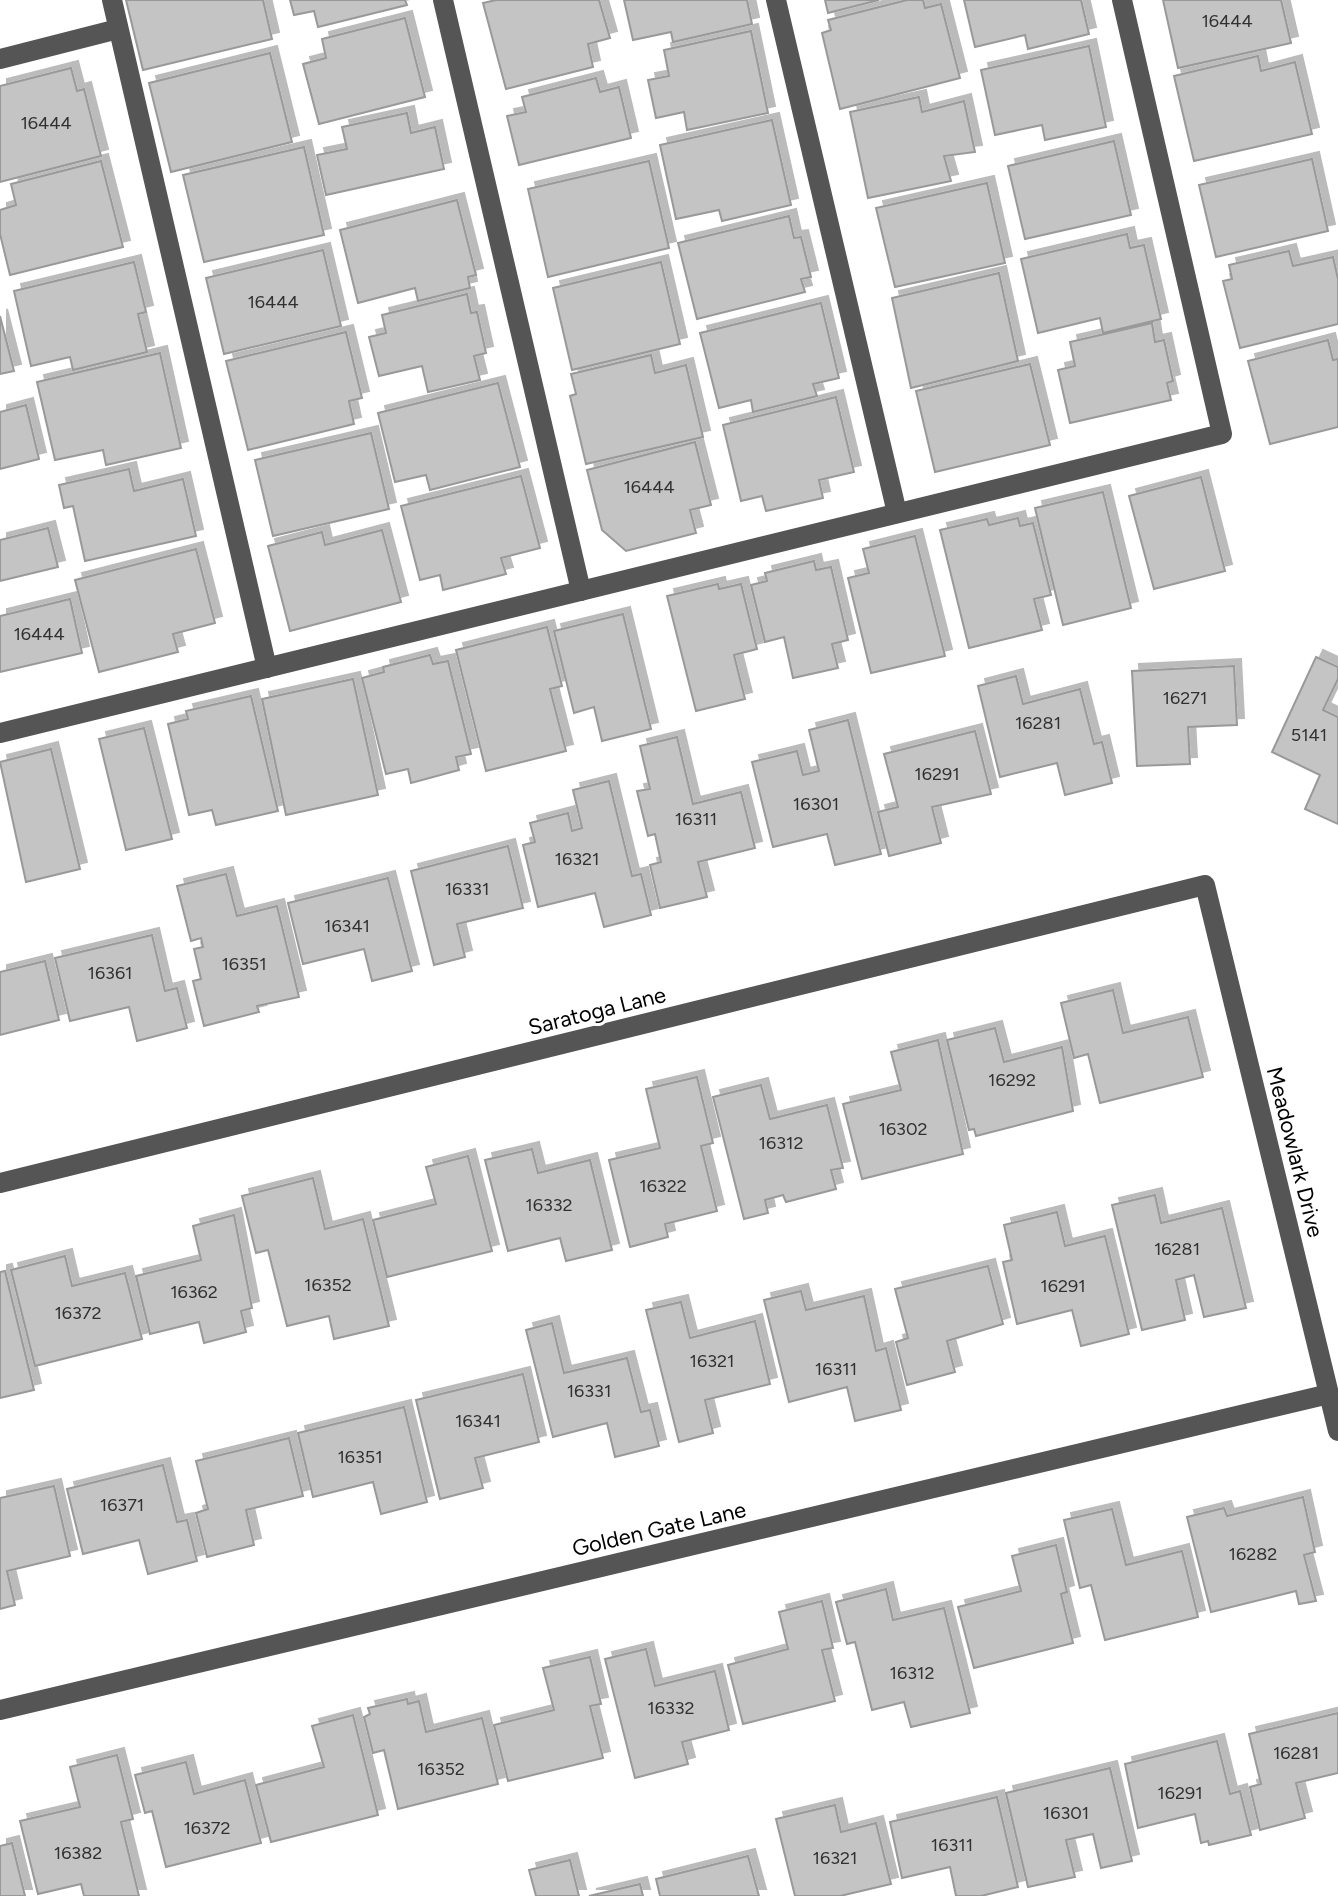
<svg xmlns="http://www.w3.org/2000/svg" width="1338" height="1896" font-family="Figtree,sans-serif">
<defs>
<filter id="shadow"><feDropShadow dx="7" dy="-7" stdDeviation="0" flood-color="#0004"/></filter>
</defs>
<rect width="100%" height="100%" fill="#fff"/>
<!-- building -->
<g fill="#c4c4c4" stroke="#999" stroke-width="2" filter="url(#shadow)">
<path d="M126,0h137l9,39 -129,31z"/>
<path d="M290,0h115l2,5 -89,22 -4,-16 -20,4z"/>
<path d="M496,0h103l11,38 -22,6 5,23 -87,22 -23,-86z"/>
<path d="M624,0h123l5,24 -79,18 -2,-10 -38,8z"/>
<path d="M825,0h54l-51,13z"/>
<path d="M907,0h16l2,8 16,-4 19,74 -120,31 -18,-76 9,-3 -3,-10z"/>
<path d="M964,0h117l8,34 -61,15 -3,-14 -50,12z"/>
<path d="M1163,0h118l10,43 -113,25z"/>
<path d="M405,18l20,79 -106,27 -16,-60 23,-6 -4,-19z"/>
<path d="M751,31l17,82 -81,17 -3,-18 -28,6 -8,-38 21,-4 -5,-26z"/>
<path d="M1089,46l17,81 -61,13 -3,-15 -47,10 -14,-65z"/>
<path d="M270,53l22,89 -121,30 -22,-89z"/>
<path d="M1258,56l3,15 34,-9 17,72 -118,27 -20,-85z"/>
<path d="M71,68l6,23 7,-2 17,67 -101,26v-96z"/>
<path d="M596,78l4,14 19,-5 12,51 -112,27 -12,-49 19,-4 -4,-15z"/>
<path d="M919,97l3,15 42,-11 11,51 -31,4 7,25 -83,17 -18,-86z"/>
<path d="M407,113l4,20 24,-6 9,42 -118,26 -9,-40 30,-6 -5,-22z"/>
<path d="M772,120l19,85 -69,16 -3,-11 -43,9 -16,-74z"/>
<path d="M1114,141l17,74 -106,24 -17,-73z"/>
<path d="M304,147l20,88 -120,27 -21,-87z"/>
<path d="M1312,159l16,72 -112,26 -17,-72z"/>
<path d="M101,161l22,86 -113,28 -10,-41v-24l16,-5 -5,-21z"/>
<path d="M649,161l20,87 -121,29 -20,-88z"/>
<path d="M987,183l18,80 -110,24 -19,-79z"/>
<path d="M457,200l19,75 -8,2 2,11 -52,13 -3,-13 -57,15 -18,-73z"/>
<path d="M789,216l5,22 7,-1 10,40 -10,2 4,13 -108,27 -19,-76z"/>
<path d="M1127,234l3,14 14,-3 17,74 -58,14 -3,-15 -62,15 -17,-74z"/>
<path d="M323,250l18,76 -117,28 -18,-76z"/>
<path d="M1289,251l4,15 40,-9 5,22v45l-98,24 -17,-67 9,-2 -3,-14z"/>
<path d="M134,262l12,50 -8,2 9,38 -74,18 -3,-13 -39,9 -17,-75z"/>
<path d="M661,262l19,82 -108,26 -19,-82z"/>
<path d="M999,273l19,88 -107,27 -19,-90z"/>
<path d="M467,294l4,19 6,-1 9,41 -12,3 6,24 -52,12 -6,-26 -43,10 -10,-39 17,-4 -4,-18z"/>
<path d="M821,303l18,75 -26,6 4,12 -64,16 -2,-12 -32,8 -19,-75z"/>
<path d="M0,316l14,55 -14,3z"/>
<path d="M1152,323l3,19 9,-2 9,41 -6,2 4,17 -101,23 -12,-53 17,-4 -5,-24z"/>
<path d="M346,332l16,66 -13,3 5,23 -106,26 -22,-89z"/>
<path d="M1328,340l5,20 5,-1v68l-68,17 -22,-83z"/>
<path d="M160,353l21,95 -75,17 -3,-15 -48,10 -18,-78z"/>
<path d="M651,355l4,18 31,-8 17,72 -117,27 -16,-68 6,-2 -5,-20z"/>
<path d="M1030,364l20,81 -115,27 -19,-81z"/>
<path d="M498,383l22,84 -90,23 -4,-15 -31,7 -17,-69z"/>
<path d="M836,397l18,75 -35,8 4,18 -57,13 -4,-15 -21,5 -18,-76z"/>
<path d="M26,405l13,54 -39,10v-57z"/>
<path d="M371,433l18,76 -116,27 -18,-76z"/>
<path d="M695,442l16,63 -21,5 6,23 -70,18 -24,-21 -15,-60z"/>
<path d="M129,469l5,22 49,-12 13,57 -111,25 -12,-55 -9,2 -5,-23z"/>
<path d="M521,476l19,72 -39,10 5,16 -63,16 -3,-15 -20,5 -19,-74z"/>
<path d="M1201,477l24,94 -71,18 -25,-93z"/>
<path d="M1103,492l28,116 -68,17 -28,-117z"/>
<path d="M1018,518l2,8 13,-3 18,72 -17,4 8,31 -73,18 -29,-118 47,-11 2,6z"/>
<path d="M48,528l10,39 -58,14v-41z"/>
<path d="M382,530l19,72 -111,29 -22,-85 54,-14 3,13z"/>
<path d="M915,536l30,120 -74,17 -23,-95 21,-5 -6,-24z"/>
<path d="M196,549l19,74 -42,11 5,18 -79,20 -24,-92z"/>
<path d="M814,561l2,9 15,-3 17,73 -16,4 6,24 -45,10 -9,-41 -19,5 -14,-57 16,-4 -2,-8z"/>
<path d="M718,584l1,5 22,-5 16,65 -23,6 11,44 -49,12 -29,-115z"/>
<path d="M70,599l12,54 -82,19v-56z"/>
<path d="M623,614l28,115 -49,12 -8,-34 -20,6 -20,-82z"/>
<path d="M547,627l15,59 -12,3 16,62 -80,20 -30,-121z"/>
<path d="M430,655l3,9 15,-3 23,93 -15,3 3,13 -48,13 -3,-14 -22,5 -24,-96 22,-6 -1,-5z"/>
<path d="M1316,657l22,10v12l-15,31 15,7v107l-33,-15 15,-34 -48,-23z"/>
<path d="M1234,666l3,59 -49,2 2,37 -53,2 -5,-95z"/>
<path d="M1016,676l7,28 57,-15 14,55 8,-2 10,41 -47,12 -8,-32 -57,14 -22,-91z"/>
<path d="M353,679l25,116 -92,20 -24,-116z"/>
<path d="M251,696l27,115 -62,14 -4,-15 -23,5 -21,-91 20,-5 -2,-8z"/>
<path d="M848,720l33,134 -46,11 -8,-31 -54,13 -21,-85 45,-11 6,24 16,-4 -10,-41z"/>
<path d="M144,728l28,111 -46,11 -27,-111z"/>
<path d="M975,731l16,63 -59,13 9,36 -52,13 -11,-44 20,-5 -14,-53z"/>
<path d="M677,737l16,67 48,-12 14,56 -57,14 9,35 -47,11 -10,-43 11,-3 -6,-28 -7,2 -11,-45 13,-2 -10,-43z"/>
<path d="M51,749l29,120 -54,13 -26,-120z"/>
<path d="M609,781l23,95 9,-2 10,41 -47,12 -9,-34 -57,14 -15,-62 12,-3 -5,-19 38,-10 4,18 10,-3 -9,-38z"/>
<path d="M508,846l15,62 -66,16 8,33 -31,8 -23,-94z"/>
<path d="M226,874l11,42 40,-10 22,91 -42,9 2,6 -55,14 -11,-45 8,-2 -7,-30 9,-2 -2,-9 -10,3 -14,-55z"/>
<path d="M388,878l24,93 -40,10 -8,-32 -61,15 -15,-61z"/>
<path d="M152,935l13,56 12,-3 10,40 -50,13 -8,-34 -59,14 -15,-63z"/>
<path d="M45,961l14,59 -59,15v-63z"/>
<path d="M1113,990l10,43 65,-16 15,60 -103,26 -12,-49 -14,4 -13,-55z"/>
<path d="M995,1028l9,34 58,-15 11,64 -97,25 -2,-7 -5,1 -22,-90z"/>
<path d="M938,1040l25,114 -101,25 -19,-75 58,-14 -10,-38z"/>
<path d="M697,1077l16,66 -12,3 16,65 -52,13 3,13 -38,10 -21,-87 51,-12 -14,-59z"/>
<path d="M761,1085l9,34 57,-14 16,63 -12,2 5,19 -50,13 -3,-7 -18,5 3,13 -24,6 -31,-122z"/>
<path d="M532,1149l6,24 52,-13 22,90 -46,11 -6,-23 -52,13 -23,-91z"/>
<path d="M468,1156l24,95 -105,26 -14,-57 63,-16 -10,-37z"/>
<path d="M313,1178l12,51 38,-10 26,107 -55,13 -5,-23 -42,10 -19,-76 -12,3 -14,-57z"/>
<path d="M1155,1195l6,28 61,-15 24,100 -42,9 -10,-42 -18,5 9,40 -43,10 -30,-125z"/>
<path d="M1057,1212l8,34 40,-10 24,98 -48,12 -9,-36 -55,14 -14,-62 9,-2 -8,-35z"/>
<path d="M234,1215l18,93 -11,3 5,21 -42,11 -5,-21 -49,12 -14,-58 65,-16 -8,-34z"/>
<path d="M65,1256l7,30 53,-13 17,66 -107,27 -24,-96z"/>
<path d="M988,1266l15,58 -56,17 8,31 -48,13 -11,-43 12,-4 -13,-49z"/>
<path d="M5,1271l29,119 -34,8v-126z"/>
<path d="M801,1291l5,19 58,-14 12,55 10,-3 15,62 -46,11 -8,-34 -58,15 -25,-102z"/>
<path d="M681,1302l9,36 65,-17 15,63 -65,16 8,33 -34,9 -33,-132z"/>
<path d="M552,1323l12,50 63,-15 14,54 9,-2 9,36 -44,11 -8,-34 -54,14 -27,-107z"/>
<path d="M523,1374l16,68 -64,16 8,30 -43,11 -24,-99z"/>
<path d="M404,1407l23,95 -46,12 -8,-32 -60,15 -15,-64z"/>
<path d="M289,1438l14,58 -57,14 8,35 -47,12 -11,-44 12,-4 -12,-48z"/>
<path d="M163,1465l14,57 10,-2 10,41 -49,13 -9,-34 -56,14 -16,-65z"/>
<path d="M54,1486l16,70 -63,15 8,34 -15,4v-111z"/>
<path d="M1303,1497l12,55 -11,3 12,46 -17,3 -3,-13 -85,21 -24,-95 37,-9 3,8z"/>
<path d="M1112,1509l14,56 56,-14 16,66 -93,23 -14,-55 -11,3 -16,-68z"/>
<path d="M1056,1545l11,47 -6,2 12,49 -99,25 -16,-61 63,-16 -9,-35z"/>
<path d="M886,1589l7,31 51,-12 26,105 -59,14 -7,-25 -32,8 -17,-68 -8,2 -11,-42z"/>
<path d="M822,1601l11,47 -11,2 13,51 -92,23 -15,-59 60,-16 -9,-37z"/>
<path d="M646,1649l9,37 60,-15 14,59 -47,12 6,22 -53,14 -30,-119z"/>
<path d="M590,1657l11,47 -11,2 13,52 -95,23 -14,-56 60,-15 -11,-42z"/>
<path d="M407,1699l1,5 11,-3 7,31 56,-14 16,66 -100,25 -14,-59 -11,3 -9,-36 6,-3 -2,-6z"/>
<path d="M1338,1713v60l-42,10 9,35 -45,12 -10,-43 11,-3 -12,-50z"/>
<path d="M353,1715l25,100 -107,27 -15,-57 68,-18 -12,-41z"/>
<path d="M1217,1741l13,53 10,-3 11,44 -42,10 -1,-4 -7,2 -6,-29 -57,14 -13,-64z"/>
<path d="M117,1755l16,64 -12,3 18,74h-55l-3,-12 -43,10 -18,-73 60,-14 -10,-40z"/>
<path d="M186,1762l8,32 51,-14 16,63 -95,24 -14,-56 -7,2 -10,-38z"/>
<path d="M1110,1768l22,93 -31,7 -8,-34 -27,6 9,37 -47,10 -22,-94z"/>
<path d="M997,1797l21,90 -37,9h-25l-6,-29 -48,11 -12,-56z"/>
<path d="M835,1805l6,27 35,-9 15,61 -51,12h-45l-19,-77z"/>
<path d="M12,1843l13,53h-25v-50z"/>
<path d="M748,1856l11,40h-99l-4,-17z"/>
<path d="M570,1860l9,36h-43l-7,-26z"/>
<path d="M640,1884l3,12h-54z"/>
</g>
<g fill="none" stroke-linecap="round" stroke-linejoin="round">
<!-- minor -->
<g stroke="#555" stroke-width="20">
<path d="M112,0l155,668"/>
<path d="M443,0l138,591"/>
<path d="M776,0l121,513"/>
<path d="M0,59l118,-30"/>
<path d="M0,733l1222,-299 -100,-434"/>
<path d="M0,1183l1205,-298 133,546"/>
<path d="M0,1710l1329,-316"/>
</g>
</g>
<g text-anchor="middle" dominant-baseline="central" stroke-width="6" stroke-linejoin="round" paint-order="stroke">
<!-- number labels -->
<g font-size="18" fill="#313131">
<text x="1227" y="21">16444</text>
<text x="46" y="123">16444</text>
<text x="273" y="302">16444</text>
<text x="649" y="487">16444</text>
<text x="39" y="634">16444</text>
<text x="1185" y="698">16271</text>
<text x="1038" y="723">16281</text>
<text x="1309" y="735">5141</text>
<text x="937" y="774">16291</text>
<text x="816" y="804">16301</text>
<text x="696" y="819">16311</text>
<text x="577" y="859">16321</text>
<text x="467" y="889">16331</text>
<text x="347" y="926">16341</text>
<text x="244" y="964">16351</text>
<text x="110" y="973">16361</text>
<text x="1012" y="1080">16292</text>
<text x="903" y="1129">16302</text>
<text x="781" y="1143">16312</text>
<text x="663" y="1186">16322</text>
<text x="549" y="1205">16332</text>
<text x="1177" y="1249">16281</text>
<text x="328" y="1285">16352</text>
<text x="1063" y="1286">16291</text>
<text x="194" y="1292">16362</text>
<text x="78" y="1313">16372</text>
<text x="712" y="1361">16321</text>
<text x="836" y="1369">16311</text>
<text x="589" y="1391">16331</text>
<text x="478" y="1421">16341</text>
<text x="360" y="1457">16351</text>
<text x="122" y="1505">16371</text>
<text x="1253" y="1554">16282</text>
<text x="912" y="1673">16312</text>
<text x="671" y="1708">16332</text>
<text x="1296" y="1753">16281</text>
<text x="441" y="1769">16352</text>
<text x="1180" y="1793">16291</text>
<text x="1066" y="1813">16301</text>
<text x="207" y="1828">16372</text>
<text x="952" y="1845">16311</text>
<text x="78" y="1853">16382</text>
<text x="835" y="1858">16321</text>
</g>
<!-- street labels -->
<g font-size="22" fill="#000" stroke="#fff">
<text transform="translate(597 1011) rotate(-14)">Saratoga Lane</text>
<text transform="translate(1295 1152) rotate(76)">Meadowlark Drive</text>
<text transform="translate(659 1529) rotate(-13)">Golden Gate Lane</text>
</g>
</g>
</svg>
